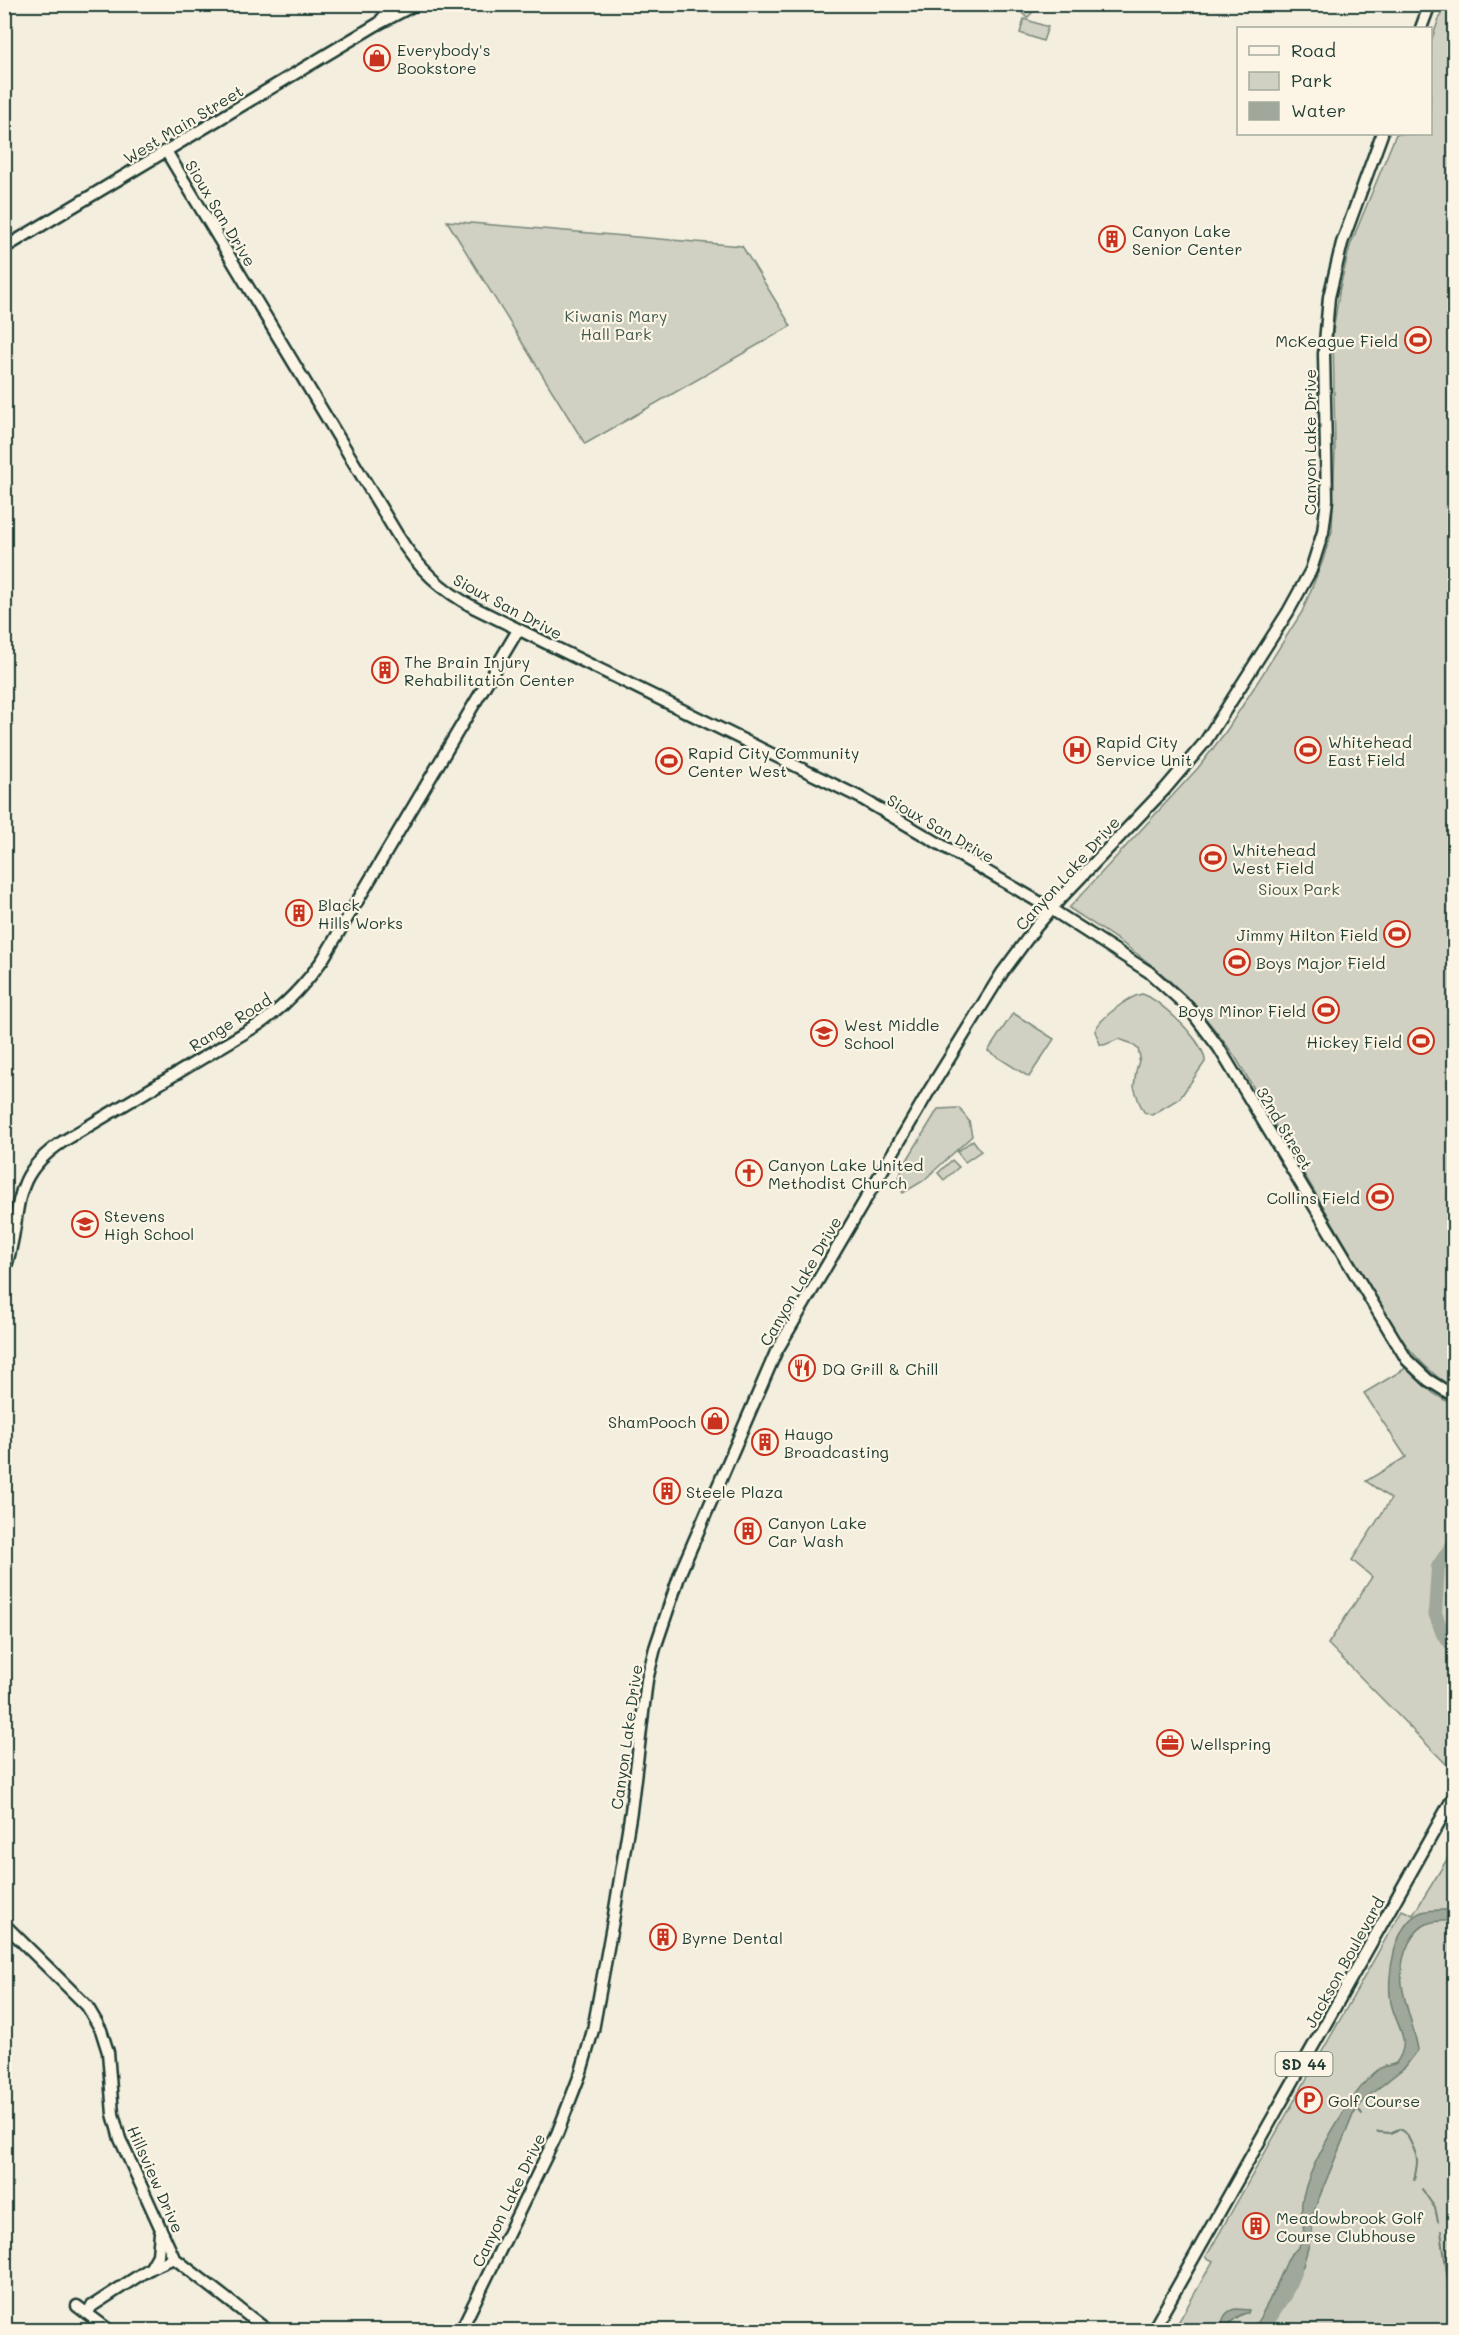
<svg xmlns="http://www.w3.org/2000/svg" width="1459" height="2335" font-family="Mali,sans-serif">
<rect width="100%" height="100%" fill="#f3eede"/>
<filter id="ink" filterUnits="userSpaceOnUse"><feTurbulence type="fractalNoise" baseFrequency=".0167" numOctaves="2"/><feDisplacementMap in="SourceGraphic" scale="12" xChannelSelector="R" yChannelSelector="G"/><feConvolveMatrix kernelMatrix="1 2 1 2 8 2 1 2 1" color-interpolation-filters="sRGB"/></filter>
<g filter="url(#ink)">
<!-- green -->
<g fill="#d0d1c2" stroke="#78877b" stroke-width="1.5">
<path d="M1026,5v-1l14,1 -13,13 -7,-7z"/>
<path d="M1444,5h10v1384c-23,-15 -40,-32 -56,-55l-162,-276c-20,-28 -40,-54 -66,-77 -30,-28 -66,-50 -101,-73l129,-140 29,-38 75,-118 20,-49 10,-32 3,-81 -2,-118 7,-45 10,-41 46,-112h34l1,-93z"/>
<path d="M1024,19l24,8 -5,14 -23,-8z"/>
<path d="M447,221l295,25 49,80 -206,118z"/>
<path d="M1142,994c18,5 64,49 63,68l-25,36 -28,17 -8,-3 -5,-10 -5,-15 2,-16 4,-14 -2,-8 -8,-6 -11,-4 -15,6 -4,-1 -5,-13c4,-12 34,-35 47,-37z"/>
<path d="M1013,1013l41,26 -25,38 -41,-26z"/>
<path d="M959,1108l10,13 3,15 -49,45 -20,12 -6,-10 7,-18 34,-56z"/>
<path d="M973,1140l8,11 -16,11 -8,-10z"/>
<path d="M952,1160l7,7 -15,13 -6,-7z"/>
<path d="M1406,1368l27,25 21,13v360l-2,4 -124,-126 44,-67 -20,-17 39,-61 -25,-18 40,-24 -42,-64z"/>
<path d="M1454,1848v482h-280l39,-69 -7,-4 196,-347 11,5z"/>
</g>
<!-- water -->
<g fill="#a0a89b" stroke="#6c7d72" stroke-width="1.5">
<path d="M1454,1910v11c-22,-1 -34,1 -45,22 -19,38 3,69 9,107l-13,17 -39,31 -13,17 -38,93 -4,29 -8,29 -31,45 -8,19h-12c16,-23 25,-47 37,-73 3,-5 10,-8 12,-14 6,-13 -1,-28 1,-41 5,-33 50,-113 77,-133 4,-4 12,-3 17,-6 17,-23 0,-36 -5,-60 -5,-25 3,-81 31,-91 9,-3 23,-2 32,-2z"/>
<path d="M1236,2309l13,1 -1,3c-9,0 -19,11 -25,17 -3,-10 3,-20 13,-21z"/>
</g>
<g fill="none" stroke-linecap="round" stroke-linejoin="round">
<!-- stream -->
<g stroke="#6c7d72" stroke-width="2">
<path d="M1357,2107l5,8"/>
<path d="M1378,2132l12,1 9,-4c9,3 8,7 12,14 8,16 7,19 3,37"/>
<path d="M1422,2189l13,19 3,13"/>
<path d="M1441,2231l9,64 4,16"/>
</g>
<!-- river -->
<g stroke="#a0a89b" stroke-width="14">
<path d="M1454,1543l-16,24 -3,46 8,21 11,13"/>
<path d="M1262,2330l22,-34 11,-26"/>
</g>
<defs>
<g id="secondary">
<path d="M381,20l14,-16"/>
<path d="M1421,28l9,-24"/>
<path d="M166,151l232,385c21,33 43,54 77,72l384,189 192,112 98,63 39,35 31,41 188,312 21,20 26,16"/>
<path d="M4,248l372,-223 40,-21"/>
<path d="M4,1272c21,-56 0,-91 58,-130l199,-119c25,-18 44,-38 62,-64l195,-329"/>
<path d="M4,1924l83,82 14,24 7,22 5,62 7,25 54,119 93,72"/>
<path d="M150,2269l8,-14 2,-22"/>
<path d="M77,2306l32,24"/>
<path d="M87,2313l5,-7 57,-37 25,-11"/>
<path d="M461,2330l96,-196 24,-62 12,-42 21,-115 17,-104 16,-131 8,-32 26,-77 95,-219 153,-261 73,-118 34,-46 24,-28 105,-110 40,-47 83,-130 23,-42 12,-38 4,-32 -3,-146 5,-57 13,-54 40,-109"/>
</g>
<path id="primary" d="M1153,2330l301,-534"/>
</defs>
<!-- secondary casing -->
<use href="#secondary" stroke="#1f3d34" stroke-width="15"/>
<!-- primary casing -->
<use href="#primary" stroke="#1f3d34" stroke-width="15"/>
<!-- secondary -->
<use href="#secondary" stroke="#fcf5e5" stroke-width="10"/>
<!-- primary -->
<use href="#primary" stroke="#fcf5e5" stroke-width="10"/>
</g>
</g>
<!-- icons -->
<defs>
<symbol id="shop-ring" viewBox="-11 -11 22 22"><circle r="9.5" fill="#fcf5e5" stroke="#c8321e" stroke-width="1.5"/><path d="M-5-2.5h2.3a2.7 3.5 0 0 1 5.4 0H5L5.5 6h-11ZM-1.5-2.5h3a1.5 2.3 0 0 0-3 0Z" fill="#c8321e"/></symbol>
<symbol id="building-ring" viewBox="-11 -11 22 22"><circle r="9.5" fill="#fcf5e5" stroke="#c8321e" stroke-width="1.5"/><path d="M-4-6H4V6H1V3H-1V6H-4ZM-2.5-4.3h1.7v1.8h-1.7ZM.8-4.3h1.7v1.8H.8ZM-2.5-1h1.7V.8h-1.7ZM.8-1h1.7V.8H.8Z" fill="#c8321e"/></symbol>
<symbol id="stadium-ring" viewBox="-11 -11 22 22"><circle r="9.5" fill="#fcf5e5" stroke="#c8321e" stroke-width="1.5"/><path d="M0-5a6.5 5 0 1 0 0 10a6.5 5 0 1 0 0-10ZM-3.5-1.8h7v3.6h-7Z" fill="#c8321e"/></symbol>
<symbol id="hospital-ring" viewBox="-11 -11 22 22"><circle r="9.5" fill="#fcf5e5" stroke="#c8321e" stroke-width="1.5"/><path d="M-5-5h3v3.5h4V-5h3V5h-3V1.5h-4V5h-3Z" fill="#c8321e"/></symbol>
<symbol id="school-ring" viewBox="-11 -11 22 22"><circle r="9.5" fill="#fcf5e5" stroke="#c8321e" stroke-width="1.5"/><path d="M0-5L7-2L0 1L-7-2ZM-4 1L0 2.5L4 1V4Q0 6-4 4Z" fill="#c8321e"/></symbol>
<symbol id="church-ring" viewBox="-11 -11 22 22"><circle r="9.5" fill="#fcf5e5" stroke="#c8321e" stroke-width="1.5"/><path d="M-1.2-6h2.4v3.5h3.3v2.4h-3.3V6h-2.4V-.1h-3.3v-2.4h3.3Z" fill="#c8321e"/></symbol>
<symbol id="restaurant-ring" viewBox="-11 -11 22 22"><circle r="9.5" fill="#fcf5e5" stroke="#c8321e" stroke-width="1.5"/><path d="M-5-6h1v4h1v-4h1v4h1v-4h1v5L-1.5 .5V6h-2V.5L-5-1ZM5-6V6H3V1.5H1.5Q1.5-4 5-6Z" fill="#c8321e"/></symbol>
<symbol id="office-ring" viewBox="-11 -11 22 22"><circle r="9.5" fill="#fcf5e5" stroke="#c8321e" stroke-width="1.5"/><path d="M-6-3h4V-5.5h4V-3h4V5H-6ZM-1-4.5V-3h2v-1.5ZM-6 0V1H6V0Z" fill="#c8321e"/></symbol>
<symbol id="parking-ring" viewBox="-11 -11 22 22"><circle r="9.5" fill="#fcf5e5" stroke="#c8321e" stroke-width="1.5"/><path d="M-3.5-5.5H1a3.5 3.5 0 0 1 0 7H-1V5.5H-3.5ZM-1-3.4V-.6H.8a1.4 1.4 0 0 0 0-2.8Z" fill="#c8321e"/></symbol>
</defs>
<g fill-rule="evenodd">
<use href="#shop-ring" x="362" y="43" width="30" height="30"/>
<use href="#building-ring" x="1097" y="224" width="30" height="30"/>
<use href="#stadium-ring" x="1403" y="325" width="30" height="30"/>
<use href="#building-ring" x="370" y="655" width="30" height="30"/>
<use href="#hospital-ring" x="1062" y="735" width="30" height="30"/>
<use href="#stadium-ring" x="1293" y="735" width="30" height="30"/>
<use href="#stadium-ring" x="654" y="746" width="30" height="30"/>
<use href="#stadium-ring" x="1198" y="843" width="30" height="30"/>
<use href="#building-ring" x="284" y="898" width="30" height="30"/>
<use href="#stadium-ring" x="1382" y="919" width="30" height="30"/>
<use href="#stadium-ring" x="1222" y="947" width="30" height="30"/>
<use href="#stadium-ring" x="1311" y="995" width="30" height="30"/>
<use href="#school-ring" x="809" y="1018" width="30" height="30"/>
<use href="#stadium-ring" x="1406" y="1026" width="30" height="30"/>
<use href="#church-ring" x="734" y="1158" width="30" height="30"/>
<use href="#stadium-ring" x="1365" y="1182" width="30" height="30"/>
<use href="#school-ring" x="70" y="1209" width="30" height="30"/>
<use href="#restaurant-ring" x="787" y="1353" width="30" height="30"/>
<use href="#shop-ring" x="700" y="1406" width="30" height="30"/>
<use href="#building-ring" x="750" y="1427" width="30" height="30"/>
<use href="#building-ring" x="652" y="1476" width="30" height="30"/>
<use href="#building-ring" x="733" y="1516" width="30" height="30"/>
<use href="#office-ring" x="1155" y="1728" width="30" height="30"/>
<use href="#building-ring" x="648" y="1922" width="30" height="30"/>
<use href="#parking-ring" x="1294" y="2085" width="30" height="30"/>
<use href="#building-ring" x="1241" y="2211" width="30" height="30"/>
</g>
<g text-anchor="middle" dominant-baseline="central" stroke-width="4.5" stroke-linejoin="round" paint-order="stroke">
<!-- shield labels -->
<rect fill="#fcf5e5" stroke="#617469" stroke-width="1.5" x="1275.5" y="2052" width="57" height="24" rx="4.5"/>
<g font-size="15" font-weight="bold" fill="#1f3d34">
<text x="1304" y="2064">SD 44</text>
</g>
<!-- poi labels -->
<g font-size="16" fill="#1f3d34" stroke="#fcf5e5" text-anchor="start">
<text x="397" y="49">Everybody's<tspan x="397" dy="18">Bookstore</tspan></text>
<text x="1132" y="230">Canyon Lake<tspan x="1132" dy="18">Senior Center</tspan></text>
<text x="1398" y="340" text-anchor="end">McKeague Field</text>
<text x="404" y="661">The Brain Injury<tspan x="404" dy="18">Rehabilitation Center</tspan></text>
<text x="1096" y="741">Rapid City<tspan x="1096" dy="18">Service Unit</tspan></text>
<text x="1328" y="741">Whitehead<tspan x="1328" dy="18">East Field</tspan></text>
<text x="688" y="752">Rapid City Community<tspan x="688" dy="18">Center West</tspan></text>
<text x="1232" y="849">Whitehead<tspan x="1232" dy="18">West Field</tspan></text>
<text x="318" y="904">Black<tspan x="318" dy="18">Hills Works</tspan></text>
<text x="1378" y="934" text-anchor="end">Jimmy Hilton Field</text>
<text x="1256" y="962">Boys Major Field</text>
<text x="1306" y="1010" text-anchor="end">Boys Minor Field</text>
<text x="844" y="1024">West Middle<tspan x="844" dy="18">School</tspan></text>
<text x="1402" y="1041" text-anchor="end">Hickey Field</text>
<text x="768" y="1164">Canyon Lake United<tspan x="768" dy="18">Methodist Church</tspan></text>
<text x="1360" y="1197" text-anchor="end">Collins Field</text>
<text x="104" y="1215">Stevens<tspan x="104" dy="18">High School</tspan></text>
<text x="822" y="1368">DQ Grill &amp; Chill</text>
<text x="696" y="1421" text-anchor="end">ShamPooch</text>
<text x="784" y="1433">Haugo<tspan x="784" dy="18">Broadcasting</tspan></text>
<text x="686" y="1491">Steele Plaza</text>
<text x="768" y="1522">Canyon Lake<tspan x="768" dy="18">Car Wash</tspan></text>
<text x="1190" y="1743">Wellspring</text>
<text x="682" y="1937">Byrne Dental</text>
<text x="1328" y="2100">Golf Course</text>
<text x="1276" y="2217">Meadowbrook Golf<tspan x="1276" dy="18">Course Clubhouse</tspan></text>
</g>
<!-- street labels -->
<g font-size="16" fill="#1f3d34" stroke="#fcf5e5">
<text transform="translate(183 124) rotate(-31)">West Main Street</text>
<text transform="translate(221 213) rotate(59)">Sioux San Drive</text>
<text transform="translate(1309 442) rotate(-90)">Canyon Lake Drive</text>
<text transform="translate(508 606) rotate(28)">Sioux San Drive</text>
<text transform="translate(941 828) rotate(30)">Sioux San Drive</text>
<text transform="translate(1067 873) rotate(-48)">Canyon Lake Drive</text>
<text transform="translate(230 1022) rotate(-32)">Range Road</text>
<text transform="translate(1285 1128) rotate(59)">32nd Street</text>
<text transform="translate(800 1281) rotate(-60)">Canyon Lake Drive</text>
<text transform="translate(626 1737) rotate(-82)">Canyon Lake Drive</text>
<text transform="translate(1344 1962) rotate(-61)">Jackson Boulevard</text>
<text transform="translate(156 2179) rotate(66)">Hillsview Drive</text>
<text transform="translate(508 2200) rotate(-64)">Canyon Lake Drive</text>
</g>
<!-- park labels -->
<g font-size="16" fill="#425b50" stroke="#fcf5e5">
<text x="616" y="315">Kiwanis Mary<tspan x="616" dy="18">Hall Park</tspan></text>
<text x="1299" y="888">Sioux Park</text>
</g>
</g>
<!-- margin -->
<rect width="1459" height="2335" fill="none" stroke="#fcf5e5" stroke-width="24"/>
<rect x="12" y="12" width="1435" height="2311" fill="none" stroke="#1f3d34" stroke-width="2" filter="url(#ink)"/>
<!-- legend -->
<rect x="1237" y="27" width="195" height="108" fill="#fcf5e5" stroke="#a4ab9e" stroke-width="1.5"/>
<rect x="1249" y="46" width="30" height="9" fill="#fcf5e5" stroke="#a4ab9e" stroke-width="1.5"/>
<text x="1291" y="57" font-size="18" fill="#1f3d34">Road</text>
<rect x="1249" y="72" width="30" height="18" fill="#d0d1c2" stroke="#a4ab9e" stroke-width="1.5"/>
<text x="1291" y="87" font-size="18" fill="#1f3d34">Park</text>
<rect x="1249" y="102" width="30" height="18" fill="#a0a89b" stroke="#a4ab9e" stroke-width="1.5"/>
<text x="1291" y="117" font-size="18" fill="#1f3d34">Water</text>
</svg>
